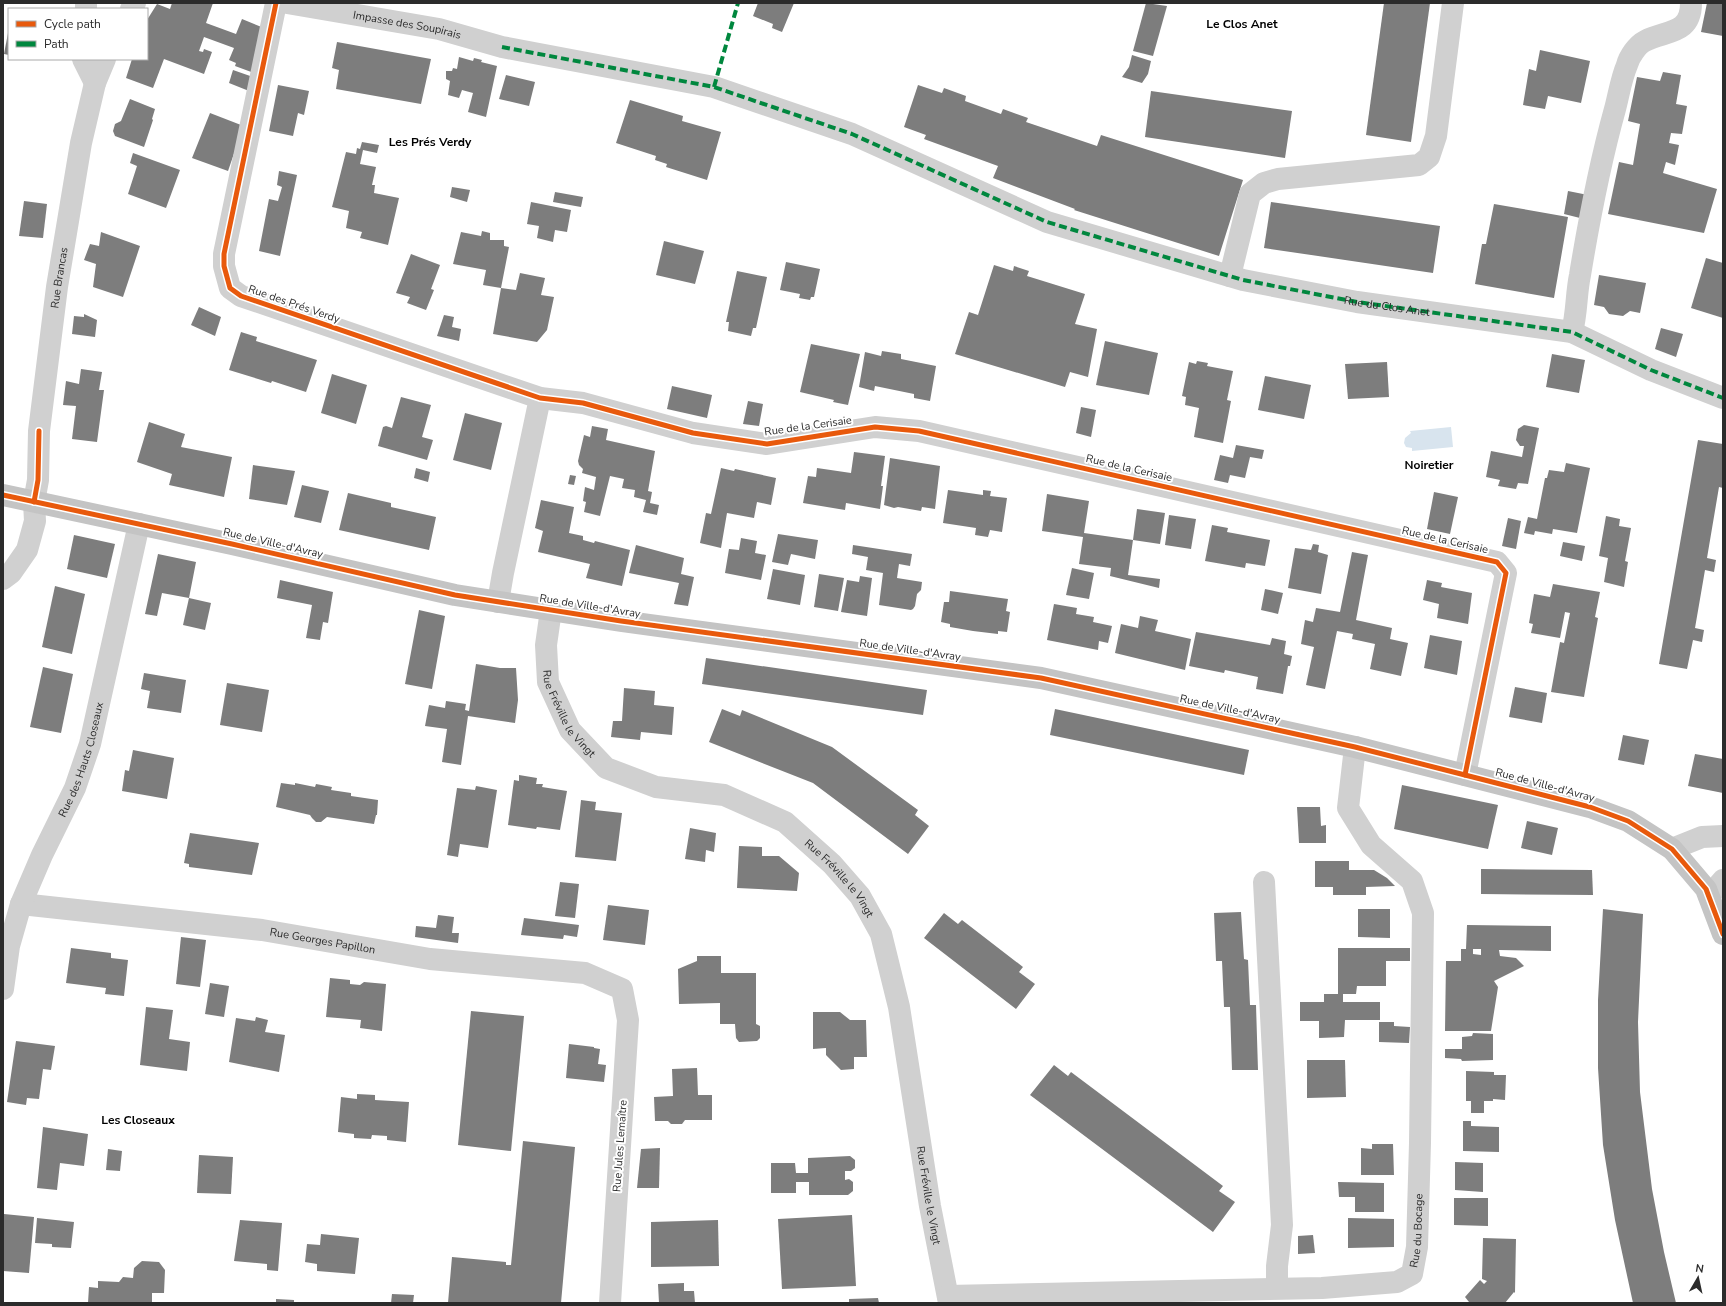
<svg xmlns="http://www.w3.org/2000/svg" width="1726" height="1306" font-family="'Nunito Sans',sans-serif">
<rect width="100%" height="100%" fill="#fff"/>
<!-- water -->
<path fill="#d8e4ee" d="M1451,427l2,20 -41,4v-3l-6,-1 -2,-4 1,-5 6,-5 -1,-2z"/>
<!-- building -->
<g fill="#7d7d7d" fill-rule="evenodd">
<path d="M172,3h41l-7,20 30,11 6,-15 22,9 -10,45 -19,-7 1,-3 -7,-3 5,-12 -30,-11 -5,14 4,1 1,-3 8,3 -8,22 -40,-15 -11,29 -27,-10 6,-19h15v-39l10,-16 13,5z"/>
<path d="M758,3h36l-12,29 -10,-4 1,-4 -20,-8z"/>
<path d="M1146,3l21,3 -14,50 -20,-5z"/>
<path d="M1384,3h46l-19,139 -45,-7z"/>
<path d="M1707,3h16v33l-22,-4z"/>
<path d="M8,33h1v22l-5,-1z"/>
<path d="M337,42l94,17 -10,45 -85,-15 3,-19 -7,-2z"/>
<path d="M1540,50l50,11 -9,42 -33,-7 -3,13 -22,-4 6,-36 7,2z"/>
<path d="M1132,55l19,6 -3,13 -6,9 -20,-6 7,-10z"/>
<path d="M459,57l14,4 1,-3 8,2 -1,2 16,4 -11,51 -18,-5 5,-19 -11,-3 -3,8 -11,-3 2,-14 -4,-2v-8h6l1,-3 4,1z"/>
<path d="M233,70l20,7 -4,14 -20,-8z"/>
<path d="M1663,72l18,3 -5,29 11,2 -5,28 -11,-1 -2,10 10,2 -4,20 -9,-3 -3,11 54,16 -13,44 -96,-19 11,-52 14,3 7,-41 -12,-3 9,-44 23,4z"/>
<path d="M506,75l29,7 -6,24 -30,-7z"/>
<path d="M278,85l31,6 -5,24 -6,-2 -5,23 -24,-5z"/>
<path d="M918,85l24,8 2,-5 22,8 -1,5 36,13 2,-5 25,9 -2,4 71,24 4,-11 142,45 -24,76 -145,-46 1,-1 -82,-31 5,-12 -74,-27 2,-4 -22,-8z"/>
<path d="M1151,91l141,20 -7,47 -140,-21z"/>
<path d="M130,99l25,10 -3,10 1,1 -9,27 -29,-11 -2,-5 2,-7 6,-3z"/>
<path d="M630,100l53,16 -1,5 39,11 -14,48 -41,-13 1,-3 -12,-4 1,-4 -40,-13z"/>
<path d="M210,113l31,12 -2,14 -11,32 -36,-13z"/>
<path d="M362,142l17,3 -2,8 -14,-3 -3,14 16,3 -4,18h3l-1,8 25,5 -11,47 -28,-7 2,-6 -16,-4 3,-17 -17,-4 14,-55 10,2 1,-6 3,1z"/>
<path d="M133,153l47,17 -14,38 -38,-14 9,-28 -7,-3z"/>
<path d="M279,171l18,4 -17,81 -21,-5 10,-52 9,2 4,-14 -5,-2z"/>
<path d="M452,187l18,3 -3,12 -17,-5z"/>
<path d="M1568,191l20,4 -4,24 -20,-5z"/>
<path d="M555,192l28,5 -2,10 -28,-5z"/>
<path d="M24,201l23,3 -4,34 -24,-2z"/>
<path d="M531,202l40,8 -4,22 -12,-2 -2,12 -16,-4 2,-12 -12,-2z"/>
<path d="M1271,202l169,24 -7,47 -169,-25z"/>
<path d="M1494,204l74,13 -14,81 -79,-14 7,-40h4z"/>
<path d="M482,231l8,2v7h14v6l5,1 -8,41 -18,-3 3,-15 -33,-6 8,-32 20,4z"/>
<path d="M101,232l39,14 -17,51 -30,-10 3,-23 -12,-4 6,-16 9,2z"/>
<path d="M664,241l40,10 -9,33 -39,-9z"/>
<path d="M411,254l29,11 -9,24 3,1 -8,20 -19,-7 3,-6 -14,-4z"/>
<path d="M1706,258l17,5v55l-32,-10z"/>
<path d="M786,262l34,7 -6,28h-3l-1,3 -11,-2 1,-4 -20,-4z"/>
<path d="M994,265l19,6 1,-5 15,5 -2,5 58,18 -10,30 22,5 -9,48 -18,-5 -5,15 -110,-33 14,-42 9,3z"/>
<path d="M737,271l30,6 -11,51h-3l-2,8 -23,-5 1,-9h-3z"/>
<path d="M520,273l25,5 -4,17 13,2 -7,33 -10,12 -44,-8 8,-46 15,2z"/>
<path d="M1599,275l47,8 -6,30 -10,-2 -7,5 -14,-2 -5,-7 -10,-2z"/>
<path d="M199,307l22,10 -6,19 -24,-11z"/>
<path d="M84,314l13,6 -2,17 -23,-3 2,-18 10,1z"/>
<path d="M444,315l10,2 -2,10 9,2 -2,12 -22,-5z"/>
<path d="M1661,328l22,6 -7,23 -21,-8z"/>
<path d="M241,332l16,5 -1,4 61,19 -11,32 -34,-11 -1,2 -42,-13z"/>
<path d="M1105,341l53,12 -9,42 -53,-10z"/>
<path d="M811,344l49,10 -12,51 -15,-3 1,-2 -34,-8z"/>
<path d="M882,351l19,3v5l35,7 -6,35 -16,-3v-4l-39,-8 -1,5 -15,-4 6,-35 16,4z"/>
<path d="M1552,354l33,6 -6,33 -33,-6z"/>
<path d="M1197,361l11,2 -1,3 26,5 -6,29 4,1 -8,42 -29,-6 5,-29 -14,-3 1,-8 -4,-1 7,-34 7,2z"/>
<path d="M1387,362l2,35 -41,2 -3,-35z"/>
<path d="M81,369l21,3 -3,18h5l-7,52 -25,-3 4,-33 -13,-1 3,-24 13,3z"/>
<path d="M332,374l35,11 -11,39 -35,-11z"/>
<path d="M1265,376l46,9 -7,34 -46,-9z"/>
<path d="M672,386l40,9 -5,23 -40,-9z"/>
<path d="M401,397l30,8 -9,32 11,3 -6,20 -49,-14 5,-19 3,-1 6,2z"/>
<path d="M748,401l15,3 -4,22 -16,-2z"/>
<path d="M1081,407l15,3 -5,27 -15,-4z"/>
<path d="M465,413l37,10 -11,47 -38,-10z"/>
<path d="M149,422l36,12 -4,13 51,10 -8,40 -55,-12 3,-11 -35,-12z"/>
<path d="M1524,425l15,3 -11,56 -10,-1 -2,6 -18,-3 2,-6 -14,-3 5,-26 31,6 2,-11h-4l-4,-6 2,-11z"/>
<path d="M592,426l16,3 -2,11 49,11 -7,40 4,1 -2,11 9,2 -2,10 -14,-3 3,-12 -12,-3 1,-7 -13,-2 2,-9 -14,-3 -10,40 -16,-4 2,-10 -3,-1 2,-14 9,3 2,-13 -14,-4 1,-4 -4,-4 -1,-4 6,-26 6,2z"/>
<path d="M1698,440l25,4 -1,31h1v13l-4,-1 -12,71 9,2 -2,12 -9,-2 -10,58 9,2 -2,12 -9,-2 -6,29 -28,-5z"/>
<path d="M1236,445l28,5 -2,9 -12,-2 -5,21 -15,-3 -2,8 -14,-3 6,-25 13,3z"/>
<path d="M854,452l31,4 -4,30h2l-3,23 -34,-6 -1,7 -42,-7 5,-27 8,1 1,-9 34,5z"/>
<path d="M890,458l50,8 -5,43 -13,-2 -1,4 -23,-4 -4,1 -10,-3z"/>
<path d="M1566,463l24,5 -13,65 -24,-4 -1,5 -17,-3 -1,4 -10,-2 4,-16 9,2 8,-41h2l2,-8 15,2z"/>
<path d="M253,465l42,6 -8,34 -38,-6z"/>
<path d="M416,468l14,4 -2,10 -14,-4z"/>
<path d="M721,468l13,3 1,-2 41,9 -5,27 -14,-3 -3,16 -27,-5 -6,35 -21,-5 6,-30 5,1z"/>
<path d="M570,475l6,1 -2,9 -6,-1z"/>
<path d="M302,485l27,6 -8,32 -27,-6z"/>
<path d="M948,490l35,5v-5l8,1 -1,5 17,2 -5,34 -12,-2 -2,7 -13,-2 1,-7 -33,-5z"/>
<path d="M1434,492l24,5 -8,37 -23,-5z"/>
<path d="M348,493l43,10v4l45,10 -7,33 -90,-20z"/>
<path d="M1047,494l42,7 -5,32 49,7 4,-31 28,4 -5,31 -27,-4 -5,35 32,4 -1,9 -49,-12 1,-8 -32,-4 4,-27 -41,-6z"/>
<path d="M541,500l33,7 -5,26 14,3v4l11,3 1,-2 35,9 -8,36 -36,-8 4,-14 -52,-12 5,-21 -8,-3z"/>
<path d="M1169,515l27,4 -5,30 -26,-4z"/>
<path d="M1606,516l14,3 -1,7 12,2 -6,33 3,1 -4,25 -20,-5 4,-24 -9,-2z"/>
<path d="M1508,518l13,3 -5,28 -14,-3z"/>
<path d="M1212,525l16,3 -1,4 43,8 -5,26 -19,-3 -1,5 -40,-7z"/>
<path d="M778,534l40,6 -3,19 -24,-5 -3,11 -16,-3z"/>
<path d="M74,535l41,9 -8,34 -40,-9z"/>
<path d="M741,538l16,3 -2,12 11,2 -5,25 -36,-7 4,-24 10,1z"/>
<path d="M1563,542l22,4 -3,15 -22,-5z"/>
<path d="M1313,544l6,1 -1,7 10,3 -7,39 -33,-6 7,-40 16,2z"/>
<path d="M636,545l48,13 -3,16 13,3 -6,29 -14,-2 5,-21 -50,-10z"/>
<path d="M853,545l59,9 -2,12 -11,-2 -2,14 25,4 -1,8 -4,4 -2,12 -2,3 -2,1 -32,-5 4,-32 -17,-3 2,-13 -16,-3z"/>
<path d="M1352,552l16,3 -12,65 36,8 -2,11 18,4 -7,33 -31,-7 5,-25 -23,-5 1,-5 -16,-3 -12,58 -19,-4 8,-38 -13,-3 4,-24 8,2 3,-14 24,4z"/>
<path d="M158,554l38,8 -7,36 -27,-5 -5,23 -12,-2z"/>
<path d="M1072,568l22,5 -5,26 -23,-4z"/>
<path d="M773,569l32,6 -5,30 -33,-6z"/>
<path d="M819,574l25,4 -6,33 -24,-4z"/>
<path d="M860,576l12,2 -5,38 -26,-4 6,-32 12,2z"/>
<path d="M280,580l53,12 -5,31 -5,-1 -3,18 -14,-2 6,-33 -35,-7z"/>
<path d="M1427,580l15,3 -1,4 31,6 -4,31 -31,-6 2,-14 -16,-4z"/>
<path d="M1553,584l47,8 -5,25 3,1 -14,79 -33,-5 9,-50 4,1 6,-30 -5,-1 -5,26 -29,-5 2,-9 -4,-1 5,-29 16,3z"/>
<path d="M55,586l30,8 -13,60 -30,-7z"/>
<path d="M1265,589l18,4 -5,21 -17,-4z"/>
<path d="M950,591l58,8 -2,12 4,1 -3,20 -9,-1v3l-25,-3 -23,-4v-3l-9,-2 3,-20h5z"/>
<path d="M189,598l22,5 -6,27 -22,-5z"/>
<path d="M1054,604l23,4 -1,6 18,3 -1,5 19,4 -4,17 -9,-2 -1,9 -51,-10z"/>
<path d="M419,610l26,6 -13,73 -27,-5z"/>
<path d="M1140,616l18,4 -3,11 36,8 -6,31 -70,-17 6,-29 17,4z"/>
<path d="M1196,632l74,13 2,-7 14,3 -2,13 8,2 -2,10h-2l-5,28 -27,-5 2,-12 -33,-7 -1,3 -35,-7z"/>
<path d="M1430,635l32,6 -5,34 -33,-7z"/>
<path d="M706,658l221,32 -4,25 -221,-31z"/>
<path d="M476,664l24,4h16l2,32 -3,23 -47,-7 -7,49 -19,-3 5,-33 -22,-3 4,-21 16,3 1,-7 20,3 -1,6 4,1z"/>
<path d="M43,667l30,7 -12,59 -31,-6z"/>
<path d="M144,673l42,7 -5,33 -34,-5 3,-17 -9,-2z"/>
<path d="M227,683l42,7 -7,42 -42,-7z"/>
<path d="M1515,687l32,6 -5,30 -33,-6z"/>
<path d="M624,688l31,3 -1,14 20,2 -2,28 -31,-3 -1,8 -29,-3 2,-16h9z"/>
<path d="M722,709l18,7 2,-6 90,37 86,63 -3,5 14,11 -21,28 -95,-71 -104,-41z"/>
<path d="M1055,709l194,41 -5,25 -194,-40z"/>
<path d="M1623,735l26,5 -5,25 -26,-5z"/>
<path d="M133,750l41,8 -7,41 -45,-8 3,-21 4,1z"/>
<path d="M1695,754l28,5v34l-35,-7z"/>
<path d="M519,775l18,3 -1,6h7l-1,3 25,4 -7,39 -23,-3 -1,2 -28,-4 6,-45 5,1z"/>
<path d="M281,783l14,2v-2l20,4 1,-3 16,3 -1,3 20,3v3l27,4 -1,15h-1l-2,9 -47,-7 -6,5h-5l-4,-4 -2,-3 -34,-8z"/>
<path d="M1402,785l96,20 -10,44 -94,-20z"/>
<path d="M476,786l21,4 -9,58 -28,-4 -2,13 -11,-2 10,-67 18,2z"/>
<path d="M581,800l15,2 -1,8 27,3 -6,48 -41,-4z"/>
<path d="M1297,807h23l1,19 5,-1v18h-27z"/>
<path d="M1527,821l31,7 -6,27 -31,-7z"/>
<path d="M690,828l26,5 -2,19 -8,-2 -1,12 -20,-3z"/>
<path d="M190,833l69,10 -7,32 -63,-8v-3l-5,-1z"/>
<path d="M739,846l23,1v9h17l20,17 -2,18 -60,-3z"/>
<path d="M1315,861h34v9h25l13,8 8,8 -29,1v8h-33v-8h-18z"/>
<path d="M1481,869l111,1 1,25 -112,-1z"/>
<path d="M560,882l19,2 -4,34 -20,-2z"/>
<path d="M608,905l41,5 -4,35 -42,-5z"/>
<path d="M1358,909h32v29l-32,-1z"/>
<path d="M1603,909l40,5 -5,108 2,70 12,97 12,63 12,51h-43l-18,-83 -12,-75 -5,-77v-68z"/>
<path d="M1241,912l3,47 4,1 2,45h6l2,65h-26l-2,-63h-6l-2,-46h-6l-2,-48z"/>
<path d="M944,913l14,11 4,-4 61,47 -4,5 16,12 -19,25 -92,-71z"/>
<path d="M438,915l16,2 -2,16h7l-1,10 -43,-6 1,-11 20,2z"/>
<path d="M524,918l55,7 -2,12 -13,-2 -1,4 -42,-4z"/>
<path d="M1467,925l84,1v25l-52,-1 1,6 16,2 8,8 -30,15 4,6 -7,44h-46l1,-70h15v-12h5zM1473,949h8v6l-8,-1z"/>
<path d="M181,937l25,3 -6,47 -24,-3z"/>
<path d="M71,948l40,5v5l17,2 -4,36 -19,-2 1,-6 -40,-5z"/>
<path d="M1338,948h72v13h-24v25h-29l-1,8h-13v8h37v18h-35l-1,17 -25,1v-17h-19v-19h24v-8h14z"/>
<path d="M697,956h24v17h35v51l4,2v12l-3,3 -18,1 -3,-4 -1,-14h-15v-21l-41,1 -1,-35 19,-8z"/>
<path d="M330,978l20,2v4l10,1 4,-3 22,2 -4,47 -22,-3 1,-8 -35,-3z"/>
<path d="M210,983l19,3 -5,31 -19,-3z"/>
<path d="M146,1007l27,3 -4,29 21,3 -3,29 -47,-6z"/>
<path d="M471,1011l53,5 -13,135 -53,-6z"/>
<path d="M813,1012h27l10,8h16l1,37h-13v12l-13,1 -15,-15v-7l-13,1z"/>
<path d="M256,1017l12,3 -3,12 20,3 -6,37 -50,-10 7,-44 19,3z"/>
<path d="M1379,1022h15v4l16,1 -1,16 -30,-1z"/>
<path d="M1473,1033l20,1v26l-31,1 -1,-2 -16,-1v-9h17v-12l10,-1z"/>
<path d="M16,1041l39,5 -4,24 -8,-1 -4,30 -12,-1 -1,7 -19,-3z"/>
<path d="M569,1044l25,3v1l6,1 -2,15 8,1 -2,17 -38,-4z"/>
<path d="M1307,1060h38l1,37 -39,1z"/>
<path d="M1054,1065l14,11 3,-4 152,114 -4,5 16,11 -22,30 -183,-137z"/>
<path d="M697,1068l1,27h14v25h-27l-3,4h-11l-3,-3h-13l-1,-24 19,-1 -1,-27z"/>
<path d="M1466,1071l28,1v3h12l-1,25 -12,-1v2h-9v12h-13v-12h-5z"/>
<path d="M357,1094l18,1v5l34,2 -3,40 -19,-2v-4l-15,-1 -1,4 -17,-1v-4l-16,-2 3,-35 16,2z"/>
<path d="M1463,1121h8v5l28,1v25l-36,-1z"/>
<path d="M43,1127l45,7 -4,32 -24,-3 -3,27 -20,-2z"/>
<path d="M523,1141l52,6 -14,156h-113l4,-46 54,5v3h5z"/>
<path d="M1372,1144h21l1,31h-33v-27l11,1z"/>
<path d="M660,1148l-1,40h-22l4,-39z"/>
<path d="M108,1149l14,2 -2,20 -14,-1z"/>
<path d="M199,1155l34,2 -2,37 -34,-1z"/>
<path d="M850,1156l5,4v8l-4,3h-6v9l4,-1 4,3v9l-5,4h-39v-13h-13v11h-25v-30h24l1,10h12v-15z"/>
<path d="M1455,1162l28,1v29l-28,-2z"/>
<path d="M1338,1182l46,1v29h-29v-15h-16z"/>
<path d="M1454,1198h34v28l-34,-1z"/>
<path d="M4,1214l30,3 -5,56 -26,-2z"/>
<path d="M852,1215l4,71 -74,3 -4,-70z"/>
<path d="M37,1218l37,4 -3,26 -19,-1v-3l-17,-1z"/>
<path d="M1348,1218l46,1v28l-46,1z"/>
<path d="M240,1220l42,3 -4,48 -11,-1v-6l-33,-3z"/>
<path d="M718,1220l1,46 -68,1v-45z"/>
<path d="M321,1234l38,4 -4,36 -38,-3v-7l-12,-2 2,-18 13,1z"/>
<path d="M1313,1235l2,18 -17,1v-18z"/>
<path d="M1483,1238l33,1 -1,54 -1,-1 -9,11h-37l1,-1 -4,-5 15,-17 4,4 3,-3 -5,-2z"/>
<path d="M142,1261l17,1 6,8 -1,23h-12v10h-64l1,-16 9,1v-7l21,1 4,-5 10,1 1,-10z"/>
<path d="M684,1283v8h10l1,12h-36l-1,-19z"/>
<path d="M392,1294l22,1 -1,8h-22z"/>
<path d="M878,1298l1,5h-30v-4z"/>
<path d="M276,1299l18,1v3h-18z"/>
</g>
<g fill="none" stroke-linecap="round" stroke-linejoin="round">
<!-- minor -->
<g stroke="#d0d0d0" stroke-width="22">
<path d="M276,3l-52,251v12l6,22 11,8 299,102 43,5 110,30 74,11 108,-17 44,4 578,131 9,11 -41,202"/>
<path id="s1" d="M287,3l152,26 63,18 212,40 138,47 195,88 196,58 114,22 215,30 79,38 72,28"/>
<path d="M86,9v-6"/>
<path d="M131,9l4,-6"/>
<path d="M83,59l12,24"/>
<path d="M1230,276l20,-82 14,-11 14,-4 141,-14 10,-8 7,-21 17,-133"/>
<path d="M1572,332c5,-19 4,-38 8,-57 9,-55 20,-112 35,-166 4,-15 6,-30 12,-44 2,-8 10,-20 18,-24 21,-11 46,-6 46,-38"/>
<path id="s2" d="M3,579l8,-6 16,-23 8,-29 -1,-19 4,-22 1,-49 18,-144 24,-144 14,-60 10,-24"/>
<path d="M498,602l5,-29 37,-175"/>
<path id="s3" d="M551,610l-5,35 2,37 22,48 36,38 50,19 68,8 61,27 47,42 28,32 21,38 18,73 31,199 19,97"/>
<path d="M1672,849l30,-12 21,-1"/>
<path d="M1264,882l18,343 -5,41v22"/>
<path d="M1709,896l14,-16"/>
<path id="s4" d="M21,904l241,26 168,29 155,14 37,16 6,31 -18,283"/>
<path id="s5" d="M3,989l6,-43 12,-42 21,-49 33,-67 15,-44 49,-220"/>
<path id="s6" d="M948,1296l374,-8 75,-6 15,-8 5,-27 3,-104 3,-230 -11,-32 -41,-36 -23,-37 7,-61"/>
</g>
<!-- major -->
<path stroke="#c4c4c4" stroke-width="22" d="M3,495l229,49 223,51 166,26 420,57 314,69 110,28 125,32 38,14 44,28 34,40 17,45"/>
<!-- quiet -->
<g stroke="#00873e" stroke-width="4" stroke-dasharray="8 4" stroke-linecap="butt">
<path d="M502,47l212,40 138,47 195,88 196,58 114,22 215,30 79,38 72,28"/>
<path d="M714,87l24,-84"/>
</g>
<defs>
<g id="cycleway">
<path d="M276,3l-52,251v12l6,22 11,8 299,102 43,5 110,30 74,11 108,-17 44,4 578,131 9,11 -41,202"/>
<path d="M3,495l229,49 223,51 166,26 420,57 314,69 110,28 125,32 38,14 44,28 34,40 17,45"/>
<path d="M34,502l4,-22 1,-49"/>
</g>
</defs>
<!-- cycleway casing -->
<use href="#cycleway" stroke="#fff" stroke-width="8"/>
<!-- cycleway -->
<use href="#cycleway" stroke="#e8590c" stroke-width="5"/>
</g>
<g text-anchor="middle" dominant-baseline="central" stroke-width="4" stroke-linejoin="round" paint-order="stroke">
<!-- street labels -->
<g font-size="11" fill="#2b2b2b" stroke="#fff">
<text stroke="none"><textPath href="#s1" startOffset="122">Impasse des Soupirais</textPath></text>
<text stroke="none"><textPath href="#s2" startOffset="313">Rue Brancas</textPath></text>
<text transform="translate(294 304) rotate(19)">Rue des Prés Verdy</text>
<text stroke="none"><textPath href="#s1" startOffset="1146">Rue du Clos Anet</textPath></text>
<text transform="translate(808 426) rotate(-8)">Rue de la Cerisaie</text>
<text transform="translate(1129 468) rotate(13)">Rue de la Cerisaie</text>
<text transform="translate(1445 540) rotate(13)">Rue de la Cerisaie</text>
<text transform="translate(273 543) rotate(13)">Rue de Ville-d'Avray</text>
<text transform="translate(590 606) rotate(9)">Rue de Ville-d'Avray</text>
<text transform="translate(910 650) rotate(8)">Rue de Ville-d'Avray</text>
<text transform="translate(1230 709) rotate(12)">Rue de Ville-d'Avray</text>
<text stroke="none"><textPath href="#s3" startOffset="110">Rue Fréville le Vingt</textPath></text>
<text stroke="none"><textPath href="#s5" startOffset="244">Rue des Hauts Closeaux</textPath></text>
<text transform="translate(1545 785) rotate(15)">Rue de Ville-d'Avray</text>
<text stroke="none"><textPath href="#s3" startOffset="445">Rue Fréville le Vingt</textPath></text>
<text stroke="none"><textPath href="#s4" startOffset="304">Rue Georges Papillon</textPath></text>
<text transform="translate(620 1146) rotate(-86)">Rue Jules Lemaître</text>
<text stroke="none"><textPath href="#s3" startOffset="781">Rue Fréville le Vingt</textPath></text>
<text stroke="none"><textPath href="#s6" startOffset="510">Rue du Bocage</textPath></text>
</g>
<!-- neighbourhood labels -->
<g font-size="12" font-weight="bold" fill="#000" stroke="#fff">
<text x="1242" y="24">Le Clos Anet</text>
<text x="430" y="142">Les Prés Verdy</text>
<text x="1429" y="465">Noiretier</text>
<text x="138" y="1120">Les Closeaux</text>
</g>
</g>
<!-- border -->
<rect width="1726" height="1306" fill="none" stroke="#2b2b2b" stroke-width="8"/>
<!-- legend -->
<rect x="8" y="8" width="140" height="52" fill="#ffffff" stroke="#aaaaaa"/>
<rect x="16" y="21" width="20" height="6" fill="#e8590c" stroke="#aaaaaa"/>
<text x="44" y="28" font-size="12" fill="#2b2b2b">Cycle path</text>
<rect x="16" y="41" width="20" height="6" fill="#00873e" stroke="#aaaaaa"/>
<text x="44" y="48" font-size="12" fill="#2b2b2b">Path</text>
<!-- north arrow -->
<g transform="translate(1698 1278) rotate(9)" stroke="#ffffff" stroke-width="3" paint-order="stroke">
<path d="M0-3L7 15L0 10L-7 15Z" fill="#2b2b2b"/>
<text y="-6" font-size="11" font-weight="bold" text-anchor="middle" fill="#2b2b2b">N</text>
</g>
</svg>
